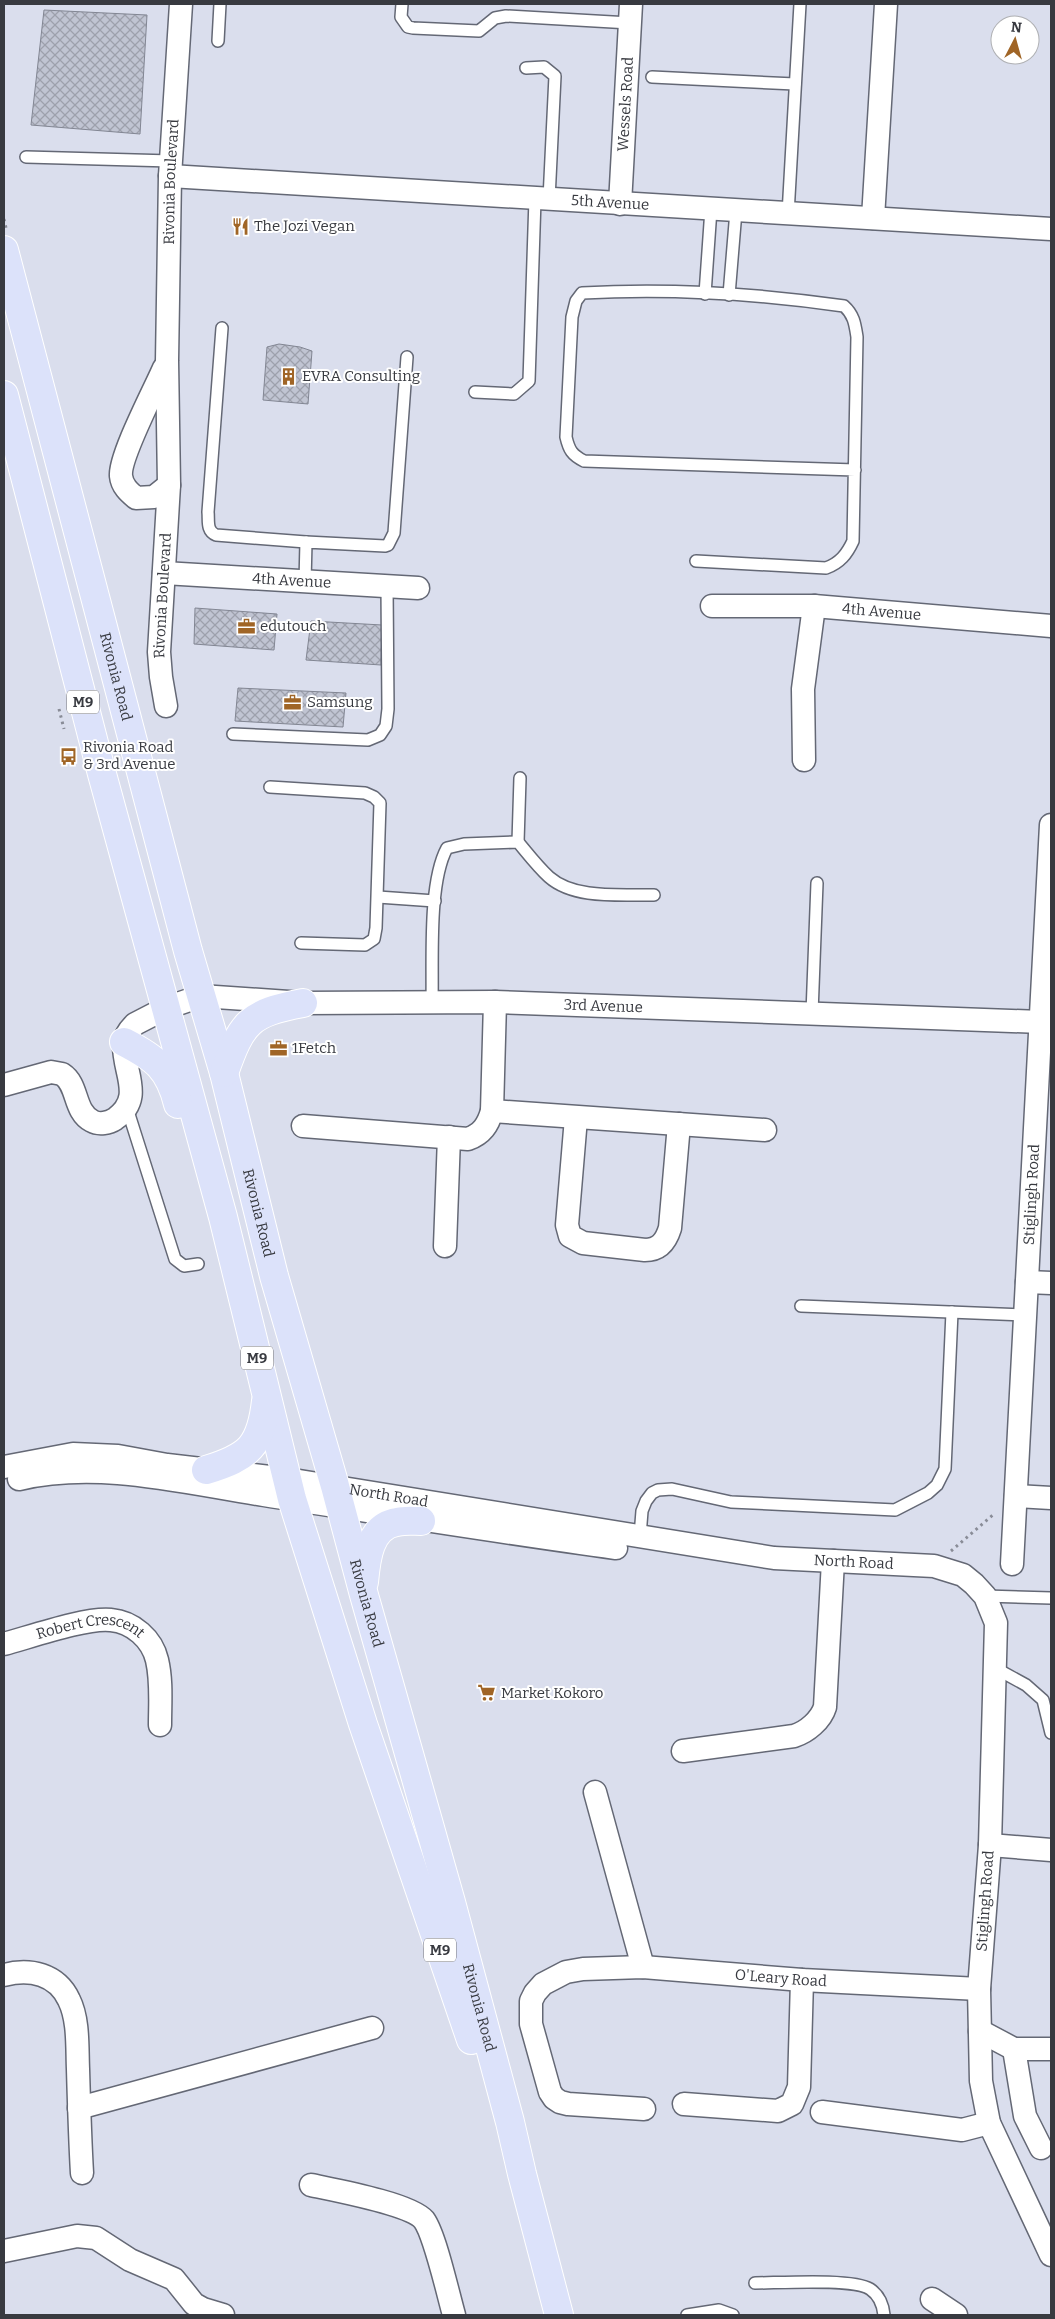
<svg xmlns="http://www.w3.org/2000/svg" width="1055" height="2319" font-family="Bitter,serif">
<defs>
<pattern id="building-cross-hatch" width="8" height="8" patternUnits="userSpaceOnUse" patternTransform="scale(1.25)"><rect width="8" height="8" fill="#c0c4d2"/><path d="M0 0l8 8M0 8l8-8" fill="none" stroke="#9da0ac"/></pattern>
</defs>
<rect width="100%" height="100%" fill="#dadeed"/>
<!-- building -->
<g fill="url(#building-cross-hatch)" stroke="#828693">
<path d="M44,10l103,5 -7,119 -109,-9z"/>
<path d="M279,344l21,3 12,4 -4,53 -45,-4 4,-53z"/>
<path d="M195,608l82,6 -3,36 -80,-6z"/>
<path d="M311,621l71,4 -1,40 -75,-5z"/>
<path d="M238,688l108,5 -3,34 -108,-6z"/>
</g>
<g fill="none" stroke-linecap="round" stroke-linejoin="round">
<defs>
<g id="lane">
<path d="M402,4l-1,13 7,10 5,1 66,3 16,-13 11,-2 124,7"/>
<path d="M218,41l2,-37"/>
<path d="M526,68l18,-1 11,9 -6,123"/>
<path d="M652,77l143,7"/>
<path d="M26,157l145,4"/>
<path d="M788,214l12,-210"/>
<path d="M705,294l6,-85"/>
<path d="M729,295l7,-84"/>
<path d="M222,328l-14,184c1,8 -2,19 8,23l90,7"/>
<path d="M475,392l39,2 15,-13 6,-182"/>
<path d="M696,561l130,7c14,-5 21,-14 27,-27l4,-204c-2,-13 -3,-22 -13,-31 -84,-12 -177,-18 -262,-13l-6,8 -4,16 -6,120c3,13 6,18 18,24l271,9"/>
<path d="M305,582l1,-40 79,4 3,-1 6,-12 13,-176"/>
<path d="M233,734l135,6 12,-5 6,-9 2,-17 -1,-122"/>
<path d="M270,787l95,6 9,4 6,6 -4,125 -2,11 -9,6 -64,-2"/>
<path d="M518,842l2,-64"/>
<path d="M378,897l57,4"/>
<path d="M432,1002c1,-42 -4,-119 15,-154l17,-4 54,-2c10,12 20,25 31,35 26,23 73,17 105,18"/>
<path d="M812,1013l5,-130"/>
<path d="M127,1108l48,151 9,7 14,-2"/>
<path d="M801,1306l225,9"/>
<path d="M640,1536l2,-25 4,-10 6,-8 6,-3 14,-1 59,13 164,8 33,-17 9,-8 8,-16 7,-157"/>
<path d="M985,1596l66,2"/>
<path d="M995,1668l31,17 17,15 8,33"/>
<path d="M755,2283c23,0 98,-5 115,6 9,6 13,16 14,26"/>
<path d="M687,2315l32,-5 14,5"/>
</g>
<g id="street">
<path id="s1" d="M170,176l881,53"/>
<path id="s2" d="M620,204l11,-200"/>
<path d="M873,218l13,-214"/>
<path d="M164,368c-9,21 -45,89 -43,108 1,10 8,16 15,22l18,-1 15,-12"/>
<path id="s3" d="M164,573l254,15"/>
<path id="s4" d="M712,606h102l237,20"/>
<path id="s5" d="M166,706l-5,-29 -2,-25 10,-167 -2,-124 3,-185 11,-172"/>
<path d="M804,760l-1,-71 11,-83"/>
<path id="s6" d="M4,1085l47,-13 11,2c17,11 11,37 30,47 7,4 17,2 23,-2 30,-22 8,-46 9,-75 0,-8 6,-15 11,-20l31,-16 35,-12 102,7 192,-1 546,20"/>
<path d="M492,1111l273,19"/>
<path d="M576,1118l-9,107 3,11 13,7 62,7c15,0 21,-9 25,-22l9,-104"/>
<path d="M303,1126l165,13c14,-5 20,-14 24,-28l3,-109"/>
<path d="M445,1246l4,-109"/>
<path d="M1027,1282l24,1"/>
<path id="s7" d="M4,1467l69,-13 45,2 49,9 120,14 487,79 160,8 29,9 11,9 11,12 11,27 -6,222 -11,144 2,92 8,42 62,132"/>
<path d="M19,1479c80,-19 166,4 245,16 117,18 234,37 352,53"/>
<path d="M1016,1496l35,2"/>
<path id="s8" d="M1012,1564l39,-739"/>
<path id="s9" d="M4,1644c26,-7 83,-27 107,-24 22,2 41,19 46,40 5,21 3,43 3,65"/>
<path d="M683,1751l111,-15c13,-4 27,-16 31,-29l8,-146"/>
<path d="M595,1792l48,175"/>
<path d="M990,1845l61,5"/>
<path d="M4,1975c26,-7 53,-1 65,25 10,20 8,48 9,69 1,35 2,70 4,104"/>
<path d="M980,2031l34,18h37"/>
<path d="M1014,2049l11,67 16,32"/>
<path d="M684,2104l94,7 14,-7 7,-17 3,-107"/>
<path d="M79,2108l293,-80"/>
<path id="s10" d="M644,2109l-76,-5 -8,-2 -6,-4 -4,-6 -19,-68v-23l4,-8 8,-9 23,-12 17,-3 60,-2 159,13 177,9"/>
<path d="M822,2112l140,18 27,-7"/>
<path d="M311,2185c23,5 100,19 113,35 11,15 24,74 30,95"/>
<path d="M4,2251l73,-15 19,2 34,22 44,19 20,25 9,5 20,6"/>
<path d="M932,2299l24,16"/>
</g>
<g id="primary">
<path id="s11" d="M4,250l184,701 36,122 50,203 61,210 29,109 87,307 59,220 12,52 37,141"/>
<path d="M4,395l98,379 121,443 69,282 71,225 108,316"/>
<path d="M124,1042c31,16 45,26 54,62"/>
<path d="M224,1073c18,-51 25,-60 79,-70"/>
<path d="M206,1470c43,-13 55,-24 60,-69"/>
<path d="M364,1582c2,-22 5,-56 33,-60 8,-2 16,-1 24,-1"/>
</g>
</defs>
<!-- lane casing -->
<use href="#lane" stroke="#646875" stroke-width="14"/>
<!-- street casing -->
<use href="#street" stroke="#646875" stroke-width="25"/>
<!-- primary casing -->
<use href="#primary" stroke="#fff" stroke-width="30"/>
<!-- path -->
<g stroke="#898c97" stroke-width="3" stroke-dasharray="2.5 4" stroke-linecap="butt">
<path d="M4,219l2,9"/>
<path d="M59,709l5,20"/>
<path d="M951,1551l43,-37"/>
</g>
<!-- lane -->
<use href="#lane" stroke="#fff" stroke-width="11"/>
<!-- street -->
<use href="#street" stroke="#fff" stroke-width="22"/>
<!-- primary -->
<use href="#primary" stroke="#dce2fa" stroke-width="28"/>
</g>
<!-- icons -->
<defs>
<symbol id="restaurant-bare" viewBox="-9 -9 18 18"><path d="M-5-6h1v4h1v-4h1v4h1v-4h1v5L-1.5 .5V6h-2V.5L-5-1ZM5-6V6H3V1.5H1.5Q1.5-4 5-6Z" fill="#a06526" stroke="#fff" stroke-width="2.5" paint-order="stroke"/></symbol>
<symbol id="building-bare" viewBox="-9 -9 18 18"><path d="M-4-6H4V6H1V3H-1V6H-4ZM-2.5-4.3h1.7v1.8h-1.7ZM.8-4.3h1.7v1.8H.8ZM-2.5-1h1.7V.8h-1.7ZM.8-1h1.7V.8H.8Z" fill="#a06526" stroke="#fff" stroke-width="2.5" paint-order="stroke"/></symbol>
<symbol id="office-bare" viewBox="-9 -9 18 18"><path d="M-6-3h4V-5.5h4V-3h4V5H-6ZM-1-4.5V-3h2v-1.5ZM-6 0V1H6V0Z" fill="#a06526" stroke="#fff" stroke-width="2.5" paint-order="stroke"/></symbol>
<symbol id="bus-bare" viewBox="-9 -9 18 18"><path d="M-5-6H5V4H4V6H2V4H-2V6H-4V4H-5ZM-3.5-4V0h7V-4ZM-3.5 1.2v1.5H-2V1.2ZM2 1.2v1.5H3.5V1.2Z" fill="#a06526" stroke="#fff" stroke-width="2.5" paint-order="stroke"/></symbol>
<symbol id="supermarket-bare" viewBox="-9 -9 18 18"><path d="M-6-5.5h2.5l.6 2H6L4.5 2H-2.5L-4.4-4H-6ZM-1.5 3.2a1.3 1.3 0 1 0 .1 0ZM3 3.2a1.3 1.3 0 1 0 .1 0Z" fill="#a06526" stroke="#fff" stroke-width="2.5" paint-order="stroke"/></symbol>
</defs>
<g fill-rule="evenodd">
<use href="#restaurant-bare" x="228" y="214" width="25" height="25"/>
<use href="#building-bare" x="276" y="364" width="25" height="25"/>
<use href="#office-bare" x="234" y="614" width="25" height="25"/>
<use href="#office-bare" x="280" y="690" width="25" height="25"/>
<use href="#bus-bare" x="56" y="744" width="25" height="25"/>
<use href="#office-bare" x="266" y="1036" width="25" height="25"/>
<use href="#supermarket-bare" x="474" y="1680" width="25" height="25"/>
</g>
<g text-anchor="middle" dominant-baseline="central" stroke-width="4" stroke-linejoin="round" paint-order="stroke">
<!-- shield labels -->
<g fill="#fff" stroke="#747579" stroke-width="1">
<rect x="67" y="690.5" width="32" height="23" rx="4"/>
<rect x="241" y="1346.5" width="32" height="23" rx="4"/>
<rect x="424" y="1938.5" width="32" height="23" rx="4"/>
</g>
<g font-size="14" font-weight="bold" fill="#383a40">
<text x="83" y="702">M9</text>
<text x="257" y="1358">M9</text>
<text x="440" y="1950">M9</text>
</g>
<!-- street labels -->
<g font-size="15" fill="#383a40" stroke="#fff">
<text stroke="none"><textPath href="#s2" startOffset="100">Wessels Road</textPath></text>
<text stroke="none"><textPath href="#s5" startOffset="525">Rivonia Boulevard</textPath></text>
<text stroke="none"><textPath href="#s1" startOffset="441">5th Avenue</textPath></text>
<text stroke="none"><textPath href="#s3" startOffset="128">4th Avenue</textPath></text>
<text stroke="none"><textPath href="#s5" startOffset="111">Rivonia Boulevard</textPath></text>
<text stroke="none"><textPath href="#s4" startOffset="170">4th Avenue</textPath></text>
<text stroke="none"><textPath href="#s11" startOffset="441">Rivonia Road</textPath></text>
<text stroke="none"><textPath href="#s6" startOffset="720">3rd Avenue</textPath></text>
<text stroke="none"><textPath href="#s8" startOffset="370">Stiglingh Road</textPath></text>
<text stroke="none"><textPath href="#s11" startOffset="996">Rivonia Road</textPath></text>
<text stroke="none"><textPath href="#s7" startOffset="389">North Road</textPath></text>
<text stroke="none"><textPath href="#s7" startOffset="859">North Road</textPath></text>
<text stroke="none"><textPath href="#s11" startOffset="1401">Rivonia Road</textPath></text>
<text stroke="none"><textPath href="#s9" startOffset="90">Robert Crescent</textPath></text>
<text transform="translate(985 1901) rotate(-86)">Stiglingh Road</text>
<text stroke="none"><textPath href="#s10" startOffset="455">O'Leary Road</textPath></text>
<text stroke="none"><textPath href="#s11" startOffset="1821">Rivonia Road</textPath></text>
</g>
<!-- poi labels -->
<g font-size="15" fill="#383a40" stroke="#fff" text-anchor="start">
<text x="254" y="226">The Jozi Vegan</text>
<text x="302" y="376">EVRA Consulting</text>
<text x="260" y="626">edutouch</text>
<text x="307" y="702">Samsung</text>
<text x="83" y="747">Rivonia Road<tspan x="83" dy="17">&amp; 3rd Avenue</tspan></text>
<text x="292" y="1048">1Fetch</text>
<text x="501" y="1693">Market Kokoro</text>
</g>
</g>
<!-- border -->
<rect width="1055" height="2319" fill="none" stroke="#383a40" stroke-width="10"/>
<!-- north arrow -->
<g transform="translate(1015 40) rotate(6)"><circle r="24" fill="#ffffff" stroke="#afb0b3"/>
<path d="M0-4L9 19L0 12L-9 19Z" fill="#a06526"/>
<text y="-8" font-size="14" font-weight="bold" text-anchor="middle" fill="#383a40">N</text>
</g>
</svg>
